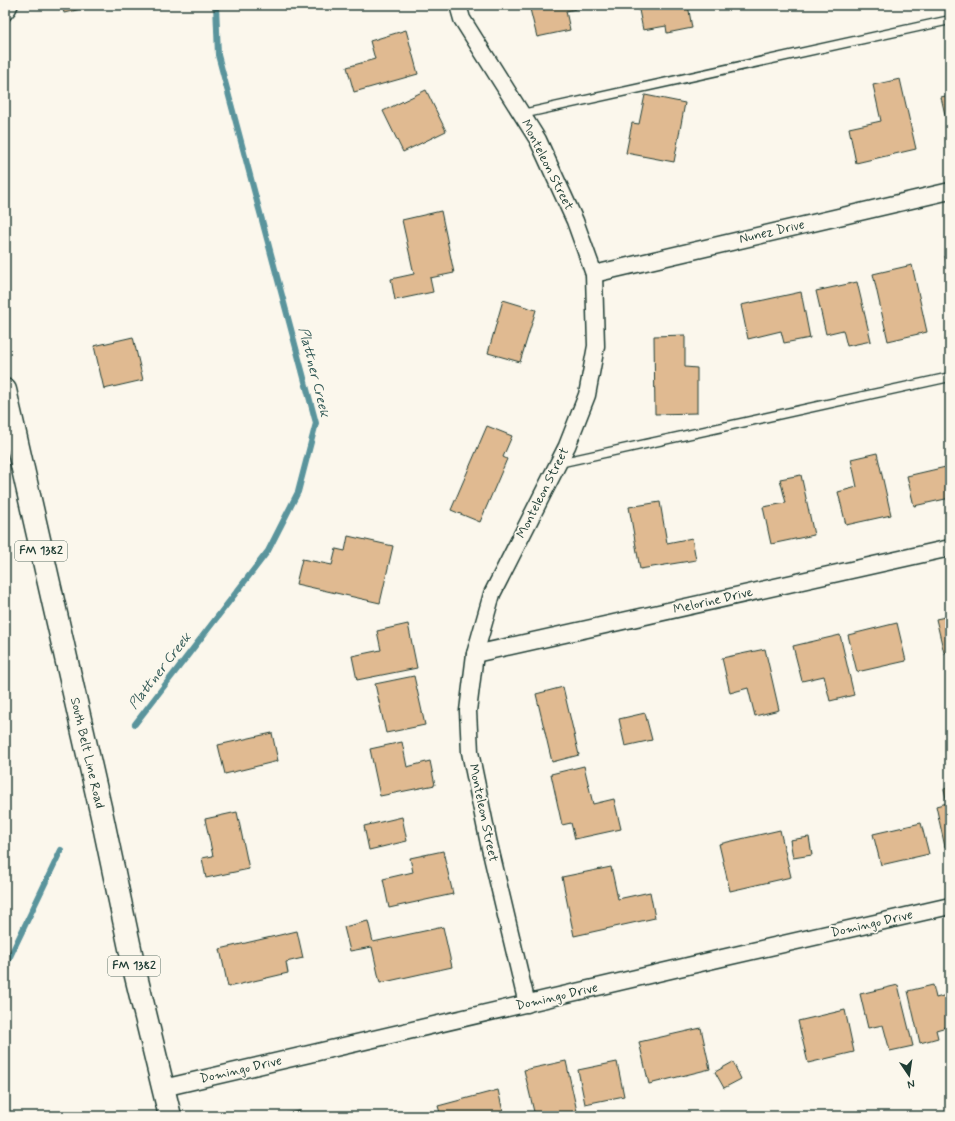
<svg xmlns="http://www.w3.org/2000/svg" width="955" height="1121" font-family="Mynerve,sans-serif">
<rect width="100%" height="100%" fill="#fbf7ec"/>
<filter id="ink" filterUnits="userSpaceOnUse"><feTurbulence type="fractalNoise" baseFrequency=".025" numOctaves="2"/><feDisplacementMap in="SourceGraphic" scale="8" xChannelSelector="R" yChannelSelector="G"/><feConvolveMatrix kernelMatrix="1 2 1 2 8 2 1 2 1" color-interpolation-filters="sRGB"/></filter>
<g filter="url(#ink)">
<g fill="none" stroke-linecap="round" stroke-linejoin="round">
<!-- stream -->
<g stroke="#5a949c" stroke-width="6">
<path d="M135,724l133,-173 30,-59 18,-69 -98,-368 -2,-50"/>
<path d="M5,967l56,-117"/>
</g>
</g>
<!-- building -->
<g fill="#e0ba91" stroke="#1f3d34">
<path d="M62,5h36l-34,8z"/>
<path d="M529,5h51l1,3 -15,3 4,19 -33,7z"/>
<path d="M638,5h50l4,23 -25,5 -1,-7 -23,4z"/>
<path d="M406,30l12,44 -64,18 -7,-25 28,-8 -5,-18z"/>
<path d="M900,79l16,70 -60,14 -7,-35 32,-7 -8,-36z"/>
<path d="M426,90l20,41 -43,21 -20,-41z"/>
<path d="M645,95l40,8 -11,59 -48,-9 6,-30 7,1z"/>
<path d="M950,95v32l-2,1 -7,-31z"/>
<path d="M441,211l13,62 -24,5 3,14 -38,8 -4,-21 23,-5 -12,-54z"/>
<path d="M950,255v25l-5,-24z"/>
<path d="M912,265l15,67 -39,9 -15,-67z"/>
<path d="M857,282l14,59 -24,5 -4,-16 -17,4 -10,-43z"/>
<path d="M801,292l9,46 -26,5 -3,-12 -33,8 -7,-34z"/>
<path d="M503,300l33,10 -16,52 -32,-9z"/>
<path d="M685,335v32l12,1v45l-42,1 -1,-78z"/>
<path d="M133,337l10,43 -39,9 -10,-43z"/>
<path d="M487,426l25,10 -9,21 4,2 -27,63 -29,-12z"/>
<path d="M877,453l14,62 -45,10 -8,-33 19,-5 -6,-28z"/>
<path d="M950,466v32l-36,8 -7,-30z"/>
<path d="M801,475l13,60 -43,9 -8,-37 23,-4 -6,-24z"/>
<path d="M660,502l7,41 25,-5 4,22 -56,9 -11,-62z"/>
<path d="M348,536l45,10 -13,57 -84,-19 6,-25 30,6 4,-16 9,2z"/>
<path d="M950,616v36l-6,1 -8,-34z"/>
<path d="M897,623l9,38 -49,11 -9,-37z"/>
<path d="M408,624l9,44 -60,12 -5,-24 29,-6 -4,-19z"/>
<path d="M840,635l14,60 -24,6 -6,-25 -22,5 -9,-35z"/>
<path d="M765,649l14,61 -24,6 -7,-28 -18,5 -8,-35z"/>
<path d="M414,676l11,49 -39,8 -11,-49z"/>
<path d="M563,687l16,68 -27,7 -16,-68z"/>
<path d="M645,713l7,27 -27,6 -6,-27z"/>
<path d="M272,733l6,28 -53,13 -7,-29z"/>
<path d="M402,742l5,25 23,-6 5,24 -55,11 -10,-47z"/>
<path d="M584,766l9,38 21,-5 7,30 -46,10 -4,-16 -9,2 -11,-51z"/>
<path d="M950,788v57l-5,2 -9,-41 11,-3 -3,-14z"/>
<path d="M237,812l12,57 -43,9 -4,-20 11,-2 -8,-37z"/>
<path d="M402,817l5,24 -38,9 -5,-24z"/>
<path d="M921,823l8,31 -48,11 -8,-31z"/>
<path d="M780,830l11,47 -61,14 -11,-47z"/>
<path d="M809,837l3,18 -19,3 -3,-18z"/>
<path d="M443,851l10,43 -64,14 -6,-29 30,-7 -3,-14z"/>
<path d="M611,867l7,32 32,-7 5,26 -81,18 -12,-59z"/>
<path d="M368,921l5,21 70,-15 9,40 -72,16 -8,-36 -22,4 -6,-24z"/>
<path d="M297,931l6,27 -17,4 2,11 -60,14 -8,-38z"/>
<path d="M898,985l15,61 -23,5 -7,-26 -15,3 -8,-34z"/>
<path d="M933,985l3,13 14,-4v32l-14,4 2,8 -18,5 -12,-52z"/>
<path d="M845,1010l9,42 -46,11 -10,-42z"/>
<path d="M701,1028l9,41 -61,15 -10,-42z"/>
<path d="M566,1061l12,55h-43l-11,-46z"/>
<path d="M617,1062l7,34 -39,8 -7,-34z"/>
<path d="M733,1062l8,17 -17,9 -9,-16z"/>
<path d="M498,1090l6,26h-63l-3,-10z"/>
<path d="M300,1111l1,5h-30z"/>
</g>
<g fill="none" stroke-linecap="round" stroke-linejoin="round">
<defs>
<g id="service">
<path d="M5,18l6,-7 3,-6"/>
<path d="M522,114l428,-94"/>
<path d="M559,463l391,-86"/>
</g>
<g id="minor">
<path d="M458,5l4,14 76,121 37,81 19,53 2,72 -9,49 -20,51 -75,148 -17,60 -7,57 2,41 19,92 38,160"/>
<path d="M594,274l356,-83"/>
<path d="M475,654l475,-106"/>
<path d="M163,1088l559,-130 228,-52"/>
</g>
<path id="primary" d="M5,390l97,426 33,156 35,144"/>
</defs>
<!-- service casing -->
<use href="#service" stroke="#1f3d34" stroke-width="11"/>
<!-- minor casing -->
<use href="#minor" stroke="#1f3d34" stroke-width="19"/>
<!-- primary casing -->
<use href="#primary" stroke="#1f3d34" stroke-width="25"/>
<!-- service -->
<use href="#service" stroke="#fbf7ec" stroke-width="8"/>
<!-- minor -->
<use href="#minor" stroke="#fbf7ec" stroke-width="16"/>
<!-- primary -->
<use href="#primary" stroke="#fbf7ec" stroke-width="22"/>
</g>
</g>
<g text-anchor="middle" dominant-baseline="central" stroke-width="3.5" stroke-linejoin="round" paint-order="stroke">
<!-- shield labels -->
<g fill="#fbf7ec" stroke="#61756b" stroke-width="1">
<rect x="15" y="541" width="52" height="20" rx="3"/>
<rect x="108" y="956" width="52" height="20" rx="3"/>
</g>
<g font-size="12" font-weight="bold" fill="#1f3d34">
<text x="41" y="551">FM 1382</text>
<text x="134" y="966">FM 1382</text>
</g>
<!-- street labels -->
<g font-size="13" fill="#1f3d34" stroke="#fbf7ec">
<text transform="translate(547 165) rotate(63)">Monteleon Street</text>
<text transform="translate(772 232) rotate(-13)">Nunez Drive</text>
<text transform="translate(543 493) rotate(-63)">Monteleon Street</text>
<text transform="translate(713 601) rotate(-13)">Melorine Drive</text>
<text transform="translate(87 753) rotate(77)">South Belt Line Road</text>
<text transform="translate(483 813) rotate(78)">Monteleon Street</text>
<text transform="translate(872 924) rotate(-13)">Domingo Drive</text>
<text transform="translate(557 997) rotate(-13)">Domingo Drive</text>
<text transform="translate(241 1070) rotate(-13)">Domingo Drive</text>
</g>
<!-- water labels -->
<g font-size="14" font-style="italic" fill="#335a57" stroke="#fbf7ec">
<text transform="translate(314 372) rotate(76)">Plattner Creek</text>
<text transform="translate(160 671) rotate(-52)">Plattner Creek</text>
</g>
</g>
<!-- margin -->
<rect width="955" height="1121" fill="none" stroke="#fbf7ec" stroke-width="20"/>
<rect x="10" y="10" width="935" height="1101" fill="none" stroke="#1f3d34" stroke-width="1.5" filter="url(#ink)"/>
<!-- north arrow -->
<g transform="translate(909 1075) rotate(167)" stroke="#fbf7ec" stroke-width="3" paint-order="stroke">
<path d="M0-3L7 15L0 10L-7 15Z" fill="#1f3d34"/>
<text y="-6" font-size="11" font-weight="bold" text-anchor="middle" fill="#1f3d34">N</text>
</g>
</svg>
